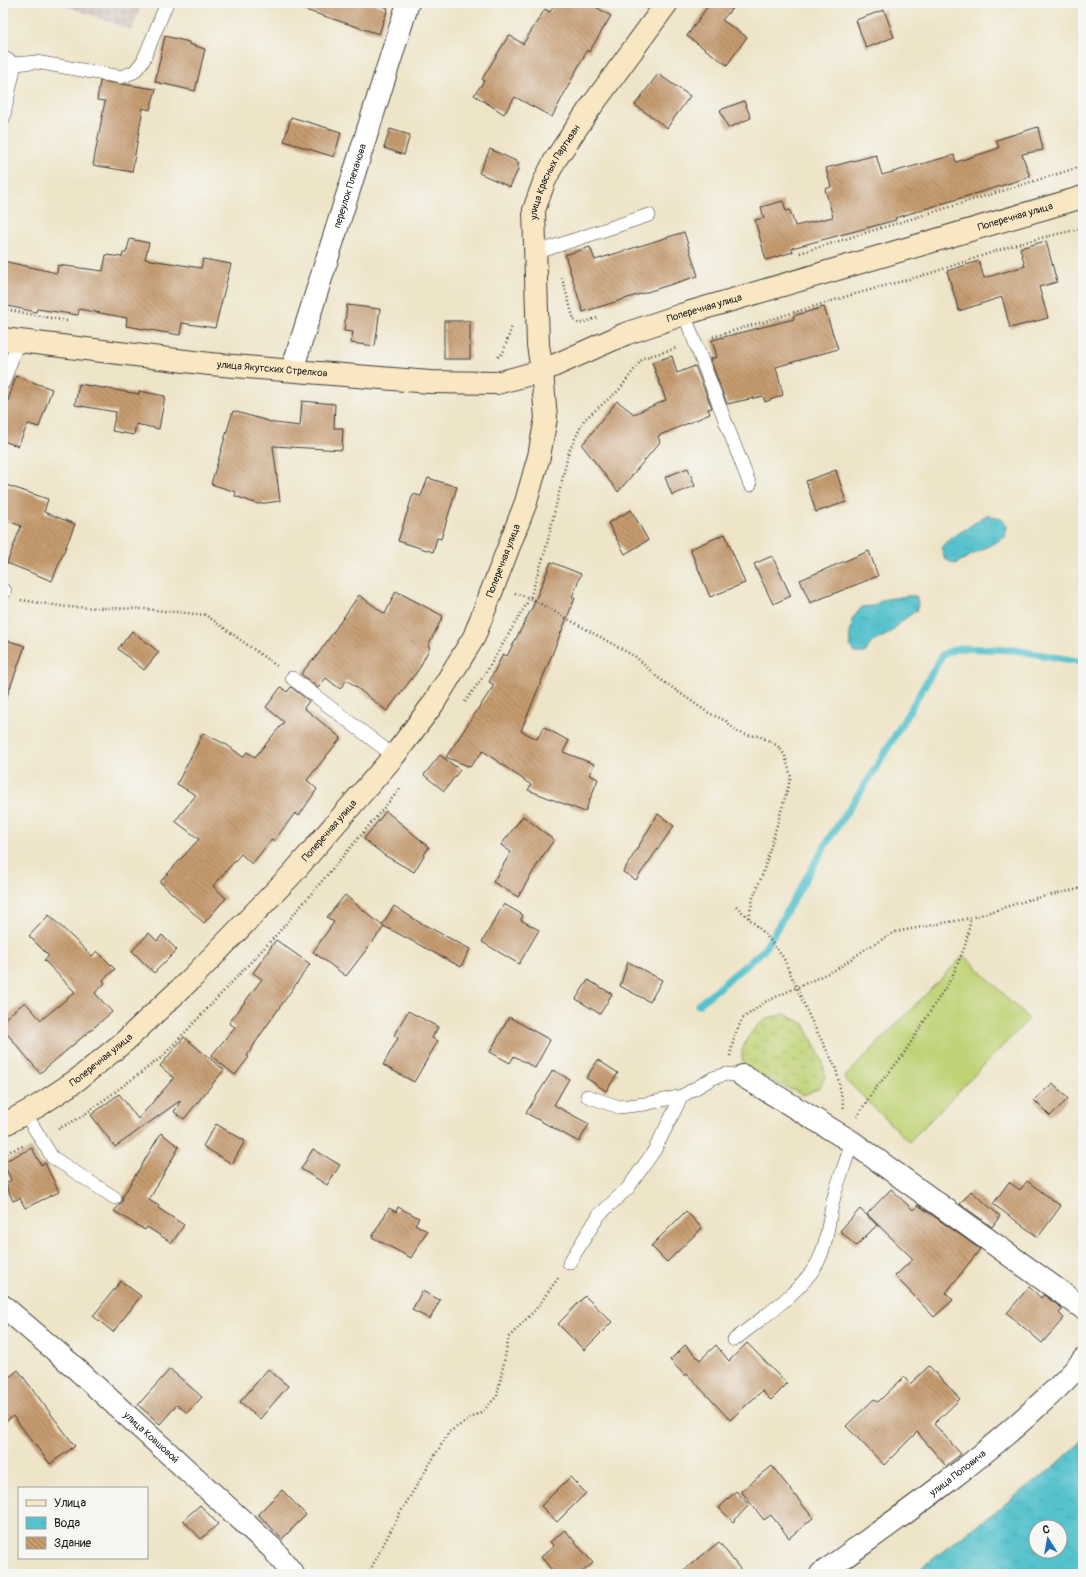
<svg xmlns="http://www.w3.org/2000/svg" width="1086" height="1577" font-family="Pangolin,sans-serif">
<defs>
<pattern id="industrial-grid" width="8" height="8" patternUnits="userSpaceOnUse"><rect width="8" height="8" fill="#d1c0bc"/><path d="M0 4h8M4 0v8" fill="none" stroke="#b3a4a1"/></pattern>
<pattern id="wetland-marsh" width="20" height="14" patternUnits="userSpaceOnUse"><rect width="20" height="14" fill="#bfd275"/><path d="M1 5h8M5 5V1M11 12h8M15 12V8" fill="none" stroke="#a4b465"/></pattern>
<pattern id="water-ripples" width="26" height="14" patternUnits="userSpaceOnUse"><rect width="26" height="14" fill="#56c2cd"/><path d="M2 4q2-2 4 0t4 0M15 11q2-2 4 0t4 0" fill="none" stroke="#4aa6af"/></pattern>
<pattern id="building-back-hatch" width="6" height="6" patternUnits="userSpaceOnUse"><rect width="6" height="6" fill="#c69b6f"/><path d="M-1 5l2 2M0 0l6 6M5-1l2 2" fill="none" stroke="#a07e5a"/></pattern>
</defs>
<rect width="100%" height="100%" fill="#f6f6f2"/>
<filter id="ink" filterUnits="userSpaceOnUse"><feTurbulence type="fractalNoise" baseFrequency=".025" numOctaves="2"/><feDisplacementMap in="SourceGraphic" scale="8" xChannelSelector="R" yChannelSelector="G"/><feConvolveMatrix kernelMatrix="1 2 1 2 8 2 1 2 1" color-interpolation-filters="sRGB"/></filter>
<filter id="wash" filterUnits="userSpaceOnUse"><feTurbulence type="fractalNoise" baseFrequency=".012" numOctaves="4" result="noise"/><feDisplacementMap in="SourceGraphic" scale="16" xChannelSelector="R" yChannelSelector="G"/><feGaussianBlur stdDeviation="0.9" result="paint"/><feColorMatrix in="noise" values="0 0 0 0 0 0 0 0 0 0 0 0 0 0 0 0 0 1.4 0 .05"/><feComposite in="paint" operator="in"/></filter>
<g filter="url(#wash)">
<rect width="100%" height="100%" fill="#eee4c8"/>
<!-- industrial -->
<path fill="url(#industrial-grid)" d="M58,3h84l-10,27z"/>
<!-- wetland -->
<path fill="url(#wetland-marsh)" stroke="#6e7748" d="M785,1014l19,10 19,38 2,15 -5,11 -17,7c-15,-7 -47,-20 -58,-31 -12,-12 10,-40 22,-45 5,-3 12,-3 18,-5z"/>
<!-- garden -->
<path fill="#bfd275" stroke="#6e7748" d="M964,955l65,64 -120,123 -65,-64z"/>
<!-- water -->
<g fill="url(#water-ripples)" stroke="#396f74" fill-rule="evenodd">
<path d="M987,515l15,3 5,9 -2,10 -50,27 -10,-5 -4,-11c7,-10 15,-13 25,-19 7,-5 13,-10 21,-14z"/>
<path d="M906,596h10l2,6 -1,8 -18,13 -9,10 -19,10 -6,10h-11c-9,-16 -2,-18 -2,-34l10,-12 12,-1 8,-6z"/>
<path d="M1083,1440v134h-170l142,-108zM1036,1527h24v24h-24z"/>
</g>
<g fill="none" stroke-linecap="round" stroke-linejoin="round">
<!-- stream -->
<path stroke="#56c2cd" stroke-width="7" d="M698,1005l66,-55 68,-116 39,-58 72,-122 16,-6 55,2 69,12"/>
</g>
<g id="blocks">
<!-- building -->
<g fill="url(#building-back-hatch)">
<path d="M300,3h73l15,5 -9,26 -80,-26z"/>
<path d="M556,3h33l22,13 -22,36 -2,-2 -35,67 -37,-20 -11,17 -30,-19 10,-14 -2,-2 27,-44 14,9 22,-35 5,3z"/>
<path d="M710,3h27l-15,17 25,17 -20,28 -40,-29z"/>
<path d="M884,10l10,27 -28,11 -10,-28z"/>
<path d="M165,36l24,6v2l16,5 -10,42 -40,-9z"/>
<path d="M658,74l32,22 -23,32 -32,-23z"/>
<path d="M100,81l56,8 -6,21 -7,-2 -11,64 -39,-7 12,-64 -8,-1z"/>
<path d="M744,101l7,17 -23,10 -8,-18z"/>
<path d="M291,117l50,15 -7,25 -50,-16z"/>
<path d="M1038,127l5,23 -21,4 8,23 -135,41 1,2 -104,28 1,4 -27,8 -11,-40 9,-2 -3,-11 22,-6 3,10 4,-1 5,16 38,-9 -8,-28 6,-2 -5,-19 50,-13 6,20 72,-20 2,7 43,-14 -3,-8z"/>
<path d="M390,129l20,6 -6,20 -20,-7z"/>
<path d="M490,149l28,13v8l-8,17 -31,-14z"/>
<path d="M684,232l14,44 -115,36 -18,-57 25,-8 5,13z"/>
<path d="M130,239l19,4 -4,16 56,9 2,-9 28,5 -16,64 -33,-5 -2,12 -54,-9 1,-8 -48,-9 -1,6 -41,-6 -1,3 -33,-7v-44l54,12 1,-8 45,6 3,-16 16,2 1,-4h3z"/>
<path d="M1046,241l11,41 -18,5 9,31 -38,10 -8,-31 -43,14 -12,-40 32,-10 5,17 41,-12 -5,-18z"/>
<path d="M347,305l33,4 -5,37 -24,-3 2,-11 -9,-1z"/>
<path d="M824,307l14,42 -62,18 7,28 -18,7 -2,-6 -36,8 -17,-45 7,-2 -5,-17 82,-21 -1,-3z"/>
<rect x="444" y="321" width="26" height="38"/>
<path d="M672,356l5,17 18,-7 17,42 -4,1 2,5 -52,22 2,6 -42,50 -36,-47 35,-44 17,13 32,-14 -14,-38z"/>
<path d="M16,376l36,13 -13,38 -11,-3 -10,22 -15,-5v-25z"/>
<path d="M79,384l60,10v-3l26,5 -6,33 -23,-5 -2,11 -22,-4 4,-19 -41,-7z"/>
<path d="M302,401l33,3 -1,24h9l-1,22 -69,-4 7,55 -22,3 -23,-8 1,-4 -25,-8 22,-73 42,12 25,3z"/>
<path d="M688,468l7,18 -23,9 -7,-18z"/>
<path d="M836,470l10,32 -30,10 -10,-31z"/>
<path d="M428,478l29,9 -16,52 -4,-1 -4,14 -35,-11 15,-47 8,2z"/>
<path d="M3,484l45,15 -4,13 31,12 -23,57 -45,-18 14,-37 -18,-7z"/>
<path d="M631,510l17,30 -23,14 -17,-31z"/>
<path d="M725,534l20,49 -35,14 -20,-48z"/>
<path d="M869,551l9,25 -68,27 -10,-23z"/>
<path d="M772,556l19,40 -18,8 -19,-40z"/>
<path d="M551,562l30,12 -9,23 3,1 -54,133 16,8 7,-12 25,14 -6,11 31,12 -5,11 9,4 -13,33 -57,-22 3,-5 -48,-34 -13,16 -24,-10 48,-72 -5,-3 14,-28 4,2 26,-50z"/>
<path d="M396,591l47,25 -15,30 2,1 -11,22 -32,42 -40,-31 -7,9 -14,-11 -8,10 -17,-14 12,-15 1,1 45,-65 26,19z"/>
<path d="M132,631l27,21 -15,18 -26,-21z"/>
<path d="M3,639l22,7 -19,53h-3z"/>
<path d="M281,687l6,5 4,-5 18,14 -5,7 37,30 -34,42 10,9 -18,27 -4,-3 -21,28 -2,-2 -20,25 -11,-10 -28,32 13,12 -22,25 -44,-41 39,-43 -24,-18 21,-26 -19,-11 26,-51 24,12 16,12 4,-5 8,5 29,-35 -18,-15z"/>
<path d="M440,755l20,15 -16,21 -20,-16z"/>
<path d="M386,811l43,36 -15,25 -30,-17 -20,-16z"/>
<path d="M658,814l16,12 -38,54 -13,-8z"/>
<path d="M523,816l31,24 -12,17 -24,40 -25,-15 18,-30 -10,-7z"/>
<path d="M345,895l39,32 -38,49 -33,-24 21,-30 -7,-5z"/>
<path d="M504,904l19,11 -2,5 18,10 -20,34 -37,-22z"/>
<path d="M394,906l25,16 51,27 -9,18 -79,-42z"/>
<path d="M49,915l43,41 5,-5 18,18 -12,11 2,3 -10,10 17,19 -72,61 -37,-44v-9l22,-18 16,18 34,-28 -31,-32 5,-4 -20,-20z"/>
<path d="M149,933l8,8 5,-6 15,15 -23,23 -22,-22z"/>
<path d="M276,940l34,24 -49,70 -14,22 2,1 -14,18 -24,-19 24,-29 -6,-4 33,-44 -9,-6z"/>
<path d="M628,962l34,18 -12,22 -30,-16z"/>
<path d="M588,980l24,14 -12,20 -24,-15z"/>
<path d="M408,1011l30,16 -6,11 6,3 -24,41 -31,-17 15,-27 -4,-3z"/>
<path d="M509,1017l41,23 -15,28 -21,-12 -4,7 -20,-11z"/>
<path d="M184,1037l40,33 -40,49 -10,-7 7,-12 -66,47 -24,-32 28,-21 19,25 36,-41 -14,-12z"/>
<path d="M598,1060l20,13 -12,18 -20,-13z"/>
<path d="M553,1070l16,9 -15,26 35,19 -10,18 -53,-29z"/>
<path d="M1053,1083l15,16 -18,17 -16,-16z"/>
<path d="M216,1124l29,17 -13,23 -29,-18z"/>
<path d="M161,1133l18,14 -30,53 10,6 -1,2 26,17 -12,18 -25,-16 -2,3 -31,-19 8,-9 1,-6z"/>
<path d="M32,1148l9,17 4,-2 14,29 -34,16 -5,-10 -7,3 -8,-17 6,-4 -8,-18z"/>
<path d="M313,1149l27,16 -13,20 -26,-16z"/>
<path d="M1027,1181l34,25 -23,31 -45,-33 16,-22 11,8z"/>
<path d="M891,1189l22,21 5,-5 62,44 -34,44 7,7 -19,17 -39,-41 18,-17 -46,-45z"/>
<path d="M971,1191l29,25 -8,11 -32,-23z"/>
<path d="M398,1207l21,11 -4,6 12,7 -16,27 -39,-21 17,-29 7,4z"/>
<path d="M860,1209l17,16 -21,21 -16,-15z"/>
<path d="M686,1211l16,17 -35,34 -16,-16z"/>
<path d="M121,1281l20,15 -28,36 -20,-16z"/>
<path d="M1029,1287l12,11 3,-3 19,14 -4,4 5,5 -22,25 -35,-30z"/>
<path d="M422,1291l18,9 -10,19 -18,-9z"/>
<path d="M585,1296l27,26 -28,28 -26,-26z"/>
<path d="M747,1343l40,41 -16,16 -9,-9 -32,29 -43,-46 -2,2 -15,-16 15,-15 15,15 16,-15 13,16z"/>
<path d="M929,1366l31,33 -26,25 27,30 -15,12 -29,-34 -33,33 -38,-39 28,-27 4,3 26,-25 6,7z"/>
<path d="M170,1369l32,28 -15,16 -10,-8 -17,19 -22,-19z"/>
<path d="M268,1369l20,17 -28,33 -20,-17z"/>
<path d="M18,1370l57,76 -25,18 -37,-48 -10,8v-42z"/>
<path d="M772,1466l41,52 -24,20 -18,-23 -7,5 -23,-29z"/>
<path d="M570,1477l16,16 -29,29 -16,-16z"/>
<path d="M282,1490l24,25 -24,24 -24,-25z"/>
<path d="M736,1491l13,14 -16,17 -14,-14z"/>
<path d="M200,1505l18,19 -17,15 -18,-19z"/>
<path d="M565,1530l28,33 -13,11h-25l-14,-17 13,-11 -4,-4z"/>
<path d="M719,1542l25,32h-65z"/>
</g>
</g>
</g>
<g filter="url(#ink)">
<use href="#blocks" fill-opacity="0" stroke="#3c3a36" stroke-width="1"/>
<g fill="none" stroke-linecap="round" stroke-linejoin="round">
<defs>
<g id="lane">
<path d="M3,57l12,7 21,-2 85,15 13,-5 9,-11 24,-58"/>
<path d="M3,119l12,-55"/>
<path d="M535,253l114,-38"/>
<path d="M684,314l66,171"/>
<path d="M3,383l15,-41"/>
<path d="M3,591h2"/>
<path d="M292,678l102,78"/>
<path d="M587,1096l32,11 26,-3 37,-8"/>
<path d="M25,1113l27,44 63,41"/>
<path d="M569,1263l30,-48 29,-27 26,-37 28,-55 31,-18 13,-4 17,2"/>
<path d="M734,1340c25,-20 57,-41 76,-66 19,-23 17,-53 25,-81 5,-17 12,-34 17,-51"/>
</g>
<g id="street">
<path id="s1" d="M292,370l116,-367"/>
<path d="M743,1076l109,66 231,166"/>
<path id="s2" d="M3,1306l69,59 200,183 21,26"/>
<path id="s3" d="M821,1574c70,-51 142,-100 207,-159 19,-18 39,-34 55,-55"/>
</g>
<g id="secondary">
<path id="s4" d="M3,339l207,25 220,18 67,1 45,-12 -4,-26 -4,-135 10,-28 11,-22 33,-49 79,-108"/>
<path id="s5" d="M3,1125l35,-19 39,-26 48,-39 66,-62 101,-105 102,-118 39,-52 41,-67 52,-135 13,-46 7,-38 -4,-47 83,-37 59,-20 399,-117"/>
</g>
</defs>
<!-- lane casing -->
<use href="#lane" stroke="#3c3a36" stroke-width="14"/>
<!-- street casing -->
<use href="#street" stroke="#3c3a36" stroke-width="24"/>
<!-- secondary casing -->
<use href="#secondary" stroke="#3c3a36" stroke-width="24"/>
<!-- path -->
<g stroke="#3c3a36" stroke-width="2.5" stroke-dasharray="1 3" stroke-linecap="butt">
<path d="M800,253l283,-87"/>
<path d="M562,278l12,42 5,4 18,-6"/>
<path d="M3,309l64,12"/>
<path d="M713,337l135,-41 80,-22 92,-31 63,-15"/>
<path d="M498,357l5,-4 9,-27"/>
<path d="M515,593l15,5 106,59 21,20 50,35 19,9 11,11 10,3 12,1 13,6 8,6 5,8 6,21 -28,96 -10,25 -4,20"/>
<path d="M21,600l46,7 78,2 61,6 72,52"/>
<path d="M465,702l20,-28 45,-76 15,-46 24,-101 15,-31 35,-30 24,-32 34,-10"/>
<path d="M736,906l29,28 18,23 28,63 25,48 8,41"/>
<path d="M730,1056l4,-18 8,-19 23,-17 72,-33 30,-21 28,-16 76,-14 57,-18 55,-12"/>
<path d="M857,1117l17,-27 27,-32 51,-81 13,-31 6,-27"/>
<path d="M58,1129l23,-12 81,-60 116,-124 122,-144"/>
<path d="M3,1154l20,-8"/>
<path d="M368,1574l32,-61 49,-81 35,-22 13,-14 12,-59 27,-28 22,-31"/>
</g>
<!-- lane -->
<use href="#lane" stroke="#fff" stroke-width="13"/>
<!-- street -->
<use href="#street" stroke="#fff" stroke-width="22"/>
<!-- secondary -->
<use href="#secondary" stroke="#f9e7c3" stroke-width="22"/>
</g>
</g>
<g text-anchor="middle" dominant-baseline="central" stroke-width="3" stroke-linejoin="round" paint-order="stroke">
<!-- street labels -->
<g font-size="10" fill="#1c1c1c" stroke="#f6f6f2">
<text stroke="none"><textPath href="#s4" startOffset="747">улица Красных Партизан</textPath></text>
<text stroke="none"><textPath href="#s1" startOffset="193">переулок Плеханова</textPath></text>
<text stroke="none"><textPath href="#s5" startOffset="1461">Поперечная улица</textPath></text>
<text stroke="none"><textPath href="#s5" startOffset="1137">Поперечная улица</textPath></text>
<text stroke="none"><textPath href="#s4" startOffset="271">улица Якутских Стрелков</textPath></text>
<text stroke="none"><textPath href="#s5" startOffset="766">Поперечная улица</textPath></text>
<text stroke="none"><textPath href="#s5" startOffset="442">Поперечная улица</textPath></text>
<text stroke="none"><textPath href="#s5" startOffset="118">Поперечная улица</textPath></text>
<text stroke="none"><textPath href="#s2" startOffset="198">улица Ковшовой</textPath></text>
<text stroke="none"><textPath href="#s3" startOffset="170">улица Поповича</textPath></text>
</g>
</g>
<!-- margin -->
<rect width="1086" height="1577" fill="none" stroke="#f6f6f2" stroke-width="16"/>
<!-- legend -->
<rect x="18" y="1487" width="130" height="72" fill="#f6f6f2" stroke="#9f9f9c"/>
<rect x="26" y="1500" width="20" height="6" fill="#f9e7c3" stroke="#9f9f9c"/>
<text x="54" y="1507" font-size="12" fill="#1c1c1c">Улица</text>
<rect x="26" y="1517" width="20" height="12" fill="url(#water-ripples)" stroke="#9f9f9c"/>
<text x="54" y="1527" font-size="12" fill="#1c1c1c">Вода</text>
<rect x="26" y="1537" width="20" height="12" fill="url(#building-back-hatch)" stroke="#9f9f9c"/>
<text x="54" y="1547" font-size="12" fill="#1c1c1c">Здание</text>
<!-- north arrow -->
<g transform="translate(1048 1539) rotate(349)"><circle r="19" fill="#f6f6f2" stroke="#9f9f9c"/>
<path d="M0-3L7 15L0 10L-7 15Z" fill="#1f6fb2"/>
<text y="-6" font-size="11" font-weight="bold" text-anchor="middle" fill="#1c1c1c">С</text>
</g>
</svg>
